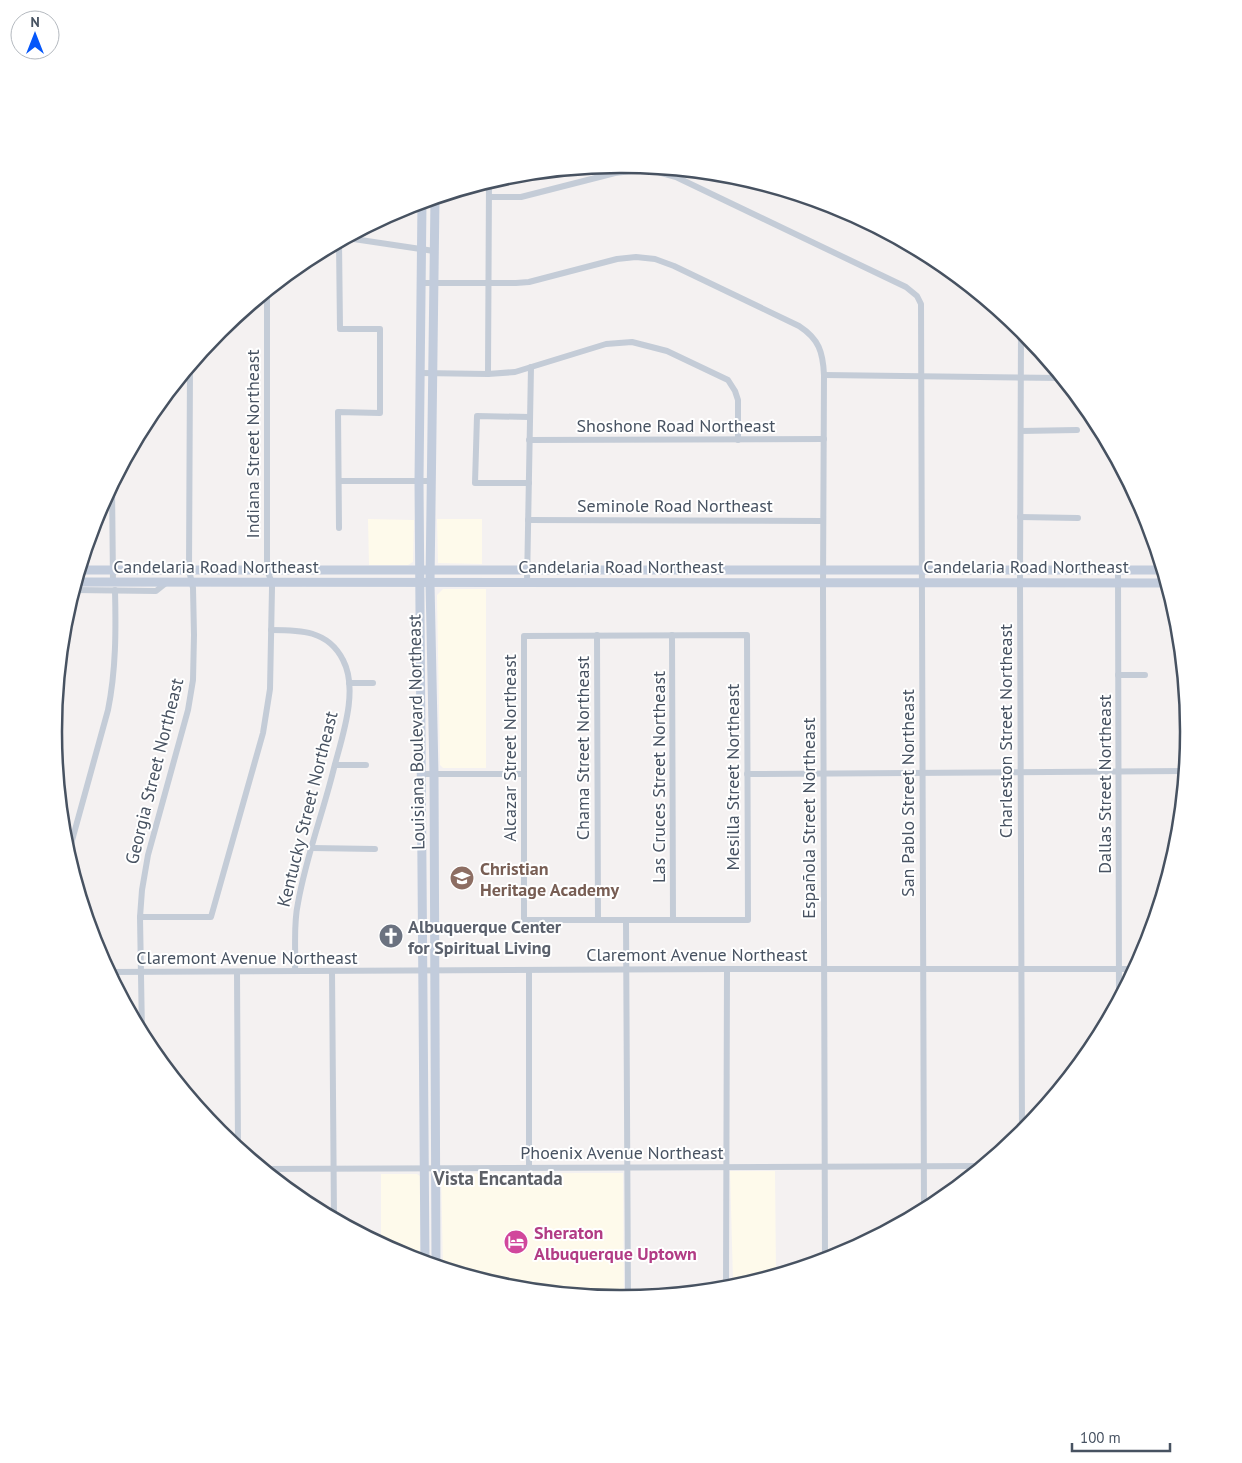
<svg xmlns="http://www.w3.org/2000/svg" width="1242" height="1463" font-family="'PT Sans',sans-serif">
<rect width="100%" height="100%" fill="#f4f1f1"/>
<!-- commercial -->
<g fill="#fefaeb">
<path d="M368,519l46,1 -1,42 -5,3h-39z"/>
<path d="M437,519h45v45l-44,-1z"/>
<path d="M443,589h43v179h-43l-3,-3 -3,-170z"/>
<path d="M730,1171h45l1,103 -21,7h-22z"/>
<path d="M585,1173h38l1,125 -114,-10 -67,-21 -2,-93z"/>
<path d="M381,1174h36l3,2v84l-16,-5 -23,-12z"/>
</g>
<g fill="none" stroke-linecap="round" stroke-linejoin="round">
<!-- minor -->
<g stroke="#c4ccd7" stroke-width="6">
<path d="M489,197h32l94,-24 24,-3 19,2 18,5 230,110 11,9 4,8 3,906"/>
<path d="M347,238l87,13"/>
<path d="M422,283h94l13,-1 88,-23 19,-2 19,2 19,7 125,60c20,13 24,26 25,49l-1,213 2,672"/>
<path d="M1021,330l-1,253 2,550"/>
<path d="M421,373l67,1 27,-2 91,-28 26,-2 35,9 61,29 7,11 3,9v40"/>
<path d="M488,374l1,-192"/>
<path d="M824,375l237,3"/>
<path d="M1021,431l56,-1"/>
<path d="M529,440l295,-1"/>
<path d="M339,481h92"/>
<path d="M529,483h-54l2,-67 52,1"/>
<path d="M112,486l1,96"/>
<path d="M1020,517l58,1"/>
<path d="M528,520l295,1"/>
<path d="M339,528l-1,-116 42,1v-84h-40l-1,-87"/>
<path d="M1118,571l1,426"/>
<path d="M527,583l4,-216"/>
<path d="M74,590l82,1 10,-8"/>
<path d="M271,630c29,0 57,0 72,30 16,30 -1,77 -9,108 -11,45 -28,89 -36,135 -5,22 -2,46 -3,68"/>
<path d="M597,635l1,285"/>
<path d="M672,635l1,285"/>
<path d="M747,635l1,285h-224v-284z"/>
<path d="M1118,675h27"/>
<path d="M349,683h24"/>
<path d="M335,765h31"/>
<path d="M422,774h102"/>
<path d="M747,774l437,-3"/>
<path d="M312,848l63,1"/>
<path d="M68,855l40,-145c8,-40 8,-79 7,-120"/>
<path d="M140,917h71l52,-184 7,-44 2,-101v-5l-5,-13v-278"/>
<path d="M626,920l2,378"/>
<path d="M529,970v198"/>
<path d="M332,971l2,247"/>
<path d="M110,972l617,-3h407"/>
<path d="M237,972l1,175"/>
<path d="M142,1033l-2,-116 2,-27 6,-35 40,-145 5,-30 1,-45 -1,-47 -4,-18 1,-203"/>
<path d="M264,1169l717,-3"/>
<path d="M726,1288l1,-319"/>
</g>
<!-- secondary -->
<g stroke="#c2ccdc" stroke-width="9">
<path d="M435,198l-5,385 4,191 2,491"/>
<path d="M422,202l-3,279 6,781"/>
<path d="M80,570h1082"/>
<path d="M76,582l1090,1"/>
</g>
</g>
<!-- icons -->
<defs>
<symbol id="school-disc" viewBox="-11 -11 22 22"><circle r="9.5" fill="#8d6e63" stroke="#fff"/><path d="M0-5L7-2L0 1L-7-2ZM-4 1L0 2.5L4 1V4Q0 6-4 4Z" fill="#fff"/></symbol>
<symbol id="church-disc" viewBox="-11 -11 22 22"><circle r="9.5" fill="#6b7280" stroke="#fff"/><path d="M-1.2-6h2.4v3.5h3.3v2.4h-3.3V6h-2.4V-.1h-3.3v-2.4h3.3Z" fill="#fff"/></symbol>
<symbol id="hotel-disc" viewBox="-11 -11 22 22"><circle r="9.5" fill="#d1479c" stroke="#fff"/><path d="M-6-4.5h1.5V1H6V5H4.5V3h-9V5H-6ZM-4 0a1.8 1.8 0 1 1 3.6 0ZM.5 0V-2.5h3Q6-2.5 6 0Z" fill="#fff"/></symbol>
</defs>
<g fill-rule="evenodd">
<use href="#school-disc" x="448" y="864" width="28" height="28"/>
<use href="#church-disc" x="377" y="922" width="28" height="28"/>
<use href="#hotel-disc" x="502" y="1228" width="28" height="28"/>
</g>
<g text-anchor="middle" dominant-baseline="central" stroke-width="4" stroke-linejoin="round" paint-order="stroke">
<!-- street labels -->
<g font-size="18" fill="#475261" stroke="#fff">
<text x="676" y="425">Shoshone Road Northeast</text>
<text transform="translate(252 444) rotate(-90)">Indiana Street Northeast</text>
<text x="675" y="505">Seminole Road Northeast</text>
<text x="216" y="566">Candelaria Road Northeast</text>
<text x="621" y="566">Candelaria Road Northeast</text>
<text x="1026" y="566">Candelaria Road Northeast</text>
<text transform="translate(1005 731) rotate(-90)">Charleston Street Northeast</text>
<text transform="translate(416 732) rotate(-91)">Louisiana Boulevard Northeast</text>
<text transform="translate(509 748) rotate(-90)">Alcazar Street Northeast</text>
<text transform="translate(582 748) rotate(-90)">Chama Street Northeast</text>
<text transform="translate(154 771) rotate(-76)">Georgia Street Northeast</text>
<text transform="translate(658 777) rotate(-90)">Las Cruces Street Northeast</text>
<text transform="translate(732 777) rotate(-90)">Mesilla Street Northeast</text>
<text transform="translate(1104 784) rotate(-90)">Dallas Street Northeast</text>
<text transform="translate(907 793) rotate(-90)">San Pablo Street Northeast</text>
<text transform="translate(307 809) rotate(-76)">Kentucky Street Northeast</text>
<text transform="translate(808 818) rotate(-90)">Española Street Northeast</text>
<text x="697" y="954">Claremont Avenue Northeast</text>
<text x="247" y="957">Claremont Avenue Northeast</text>
<text x="622" y="1152">Phoenix Avenue Northeast</text>
</g>
<!-- education labels -->
<g font-size="18" font-weight="bold" fill="#785e54" stroke="#fff" text-anchor="start">
<text x="480" y="868">Christian<tspan x="480" dy="21">Heritage Academy</tspan></text>
</g>
<!-- worship labels -->
<g font-size="18" font-weight="bold" fill="#5b616d" stroke="#fff" text-anchor="start">
<text x="408" y="926">Albuquerque Center<tspan x="408" dy="21">for Spiritual Living</tspan></text>
</g>
<!-- hotel labels -->
<g font-size="18" font-weight="bold" fill="#b23c85" stroke="#fff" text-anchor="start">
<text x="534" y="1232">Sheraton<tspan x="534" dy="21">Albuquerque Uptown</tspan></text>
</g>
<!-- neighbourhood labels -->
<g font-size="19" font-weight="bold" fill="#5d6067" stroke="#fff">
<text x="498" y="1178">Vista Encantada</text>
</g>
</g>
<!-- crop -->
<path d="M0 0H1242V1463H0ZM620 173H622A558 558 0 0 1 1180 731V732A558 558 0 0 1 622 1290H620A558 558 0 0 1 62 732V731A558 558 0 0 1 620 173Z" fill="#fff" fill-rule="evenodd"/>
<path fill="none" stroke="#475261" stroke-width="2.5" d="M620 173H622A558 558 0 0 1 1180 731V732A558 558 0 0 1 622 1290H620A558 558 0 0 1 62 732V731A558 558 0 0 1 620 173Z"/>
<!-- north arrow -->
<g transform="translate(35 35)"><circle r="24" fill="#ffffff" stroke="#b5bac0"/>
<path d="M0-4L9 19L0 12L-9 19Z" fill="#0557fa"/>
<text y="-8" font-size="14" font-weight="bold" text-anchor="middle" fill="#475261">N</text>
</g>
<!-- scale -->
<path d="M1072 1443v8h98v-8" fill="none" stroke="#475261" stroke-width="2.5"/>
<text x="1080" y="1443" font-size="15" fill="#475261" stroke="#ffffff" stroke-width="4" paint-order="stroke">100 m</text>
</svg>
